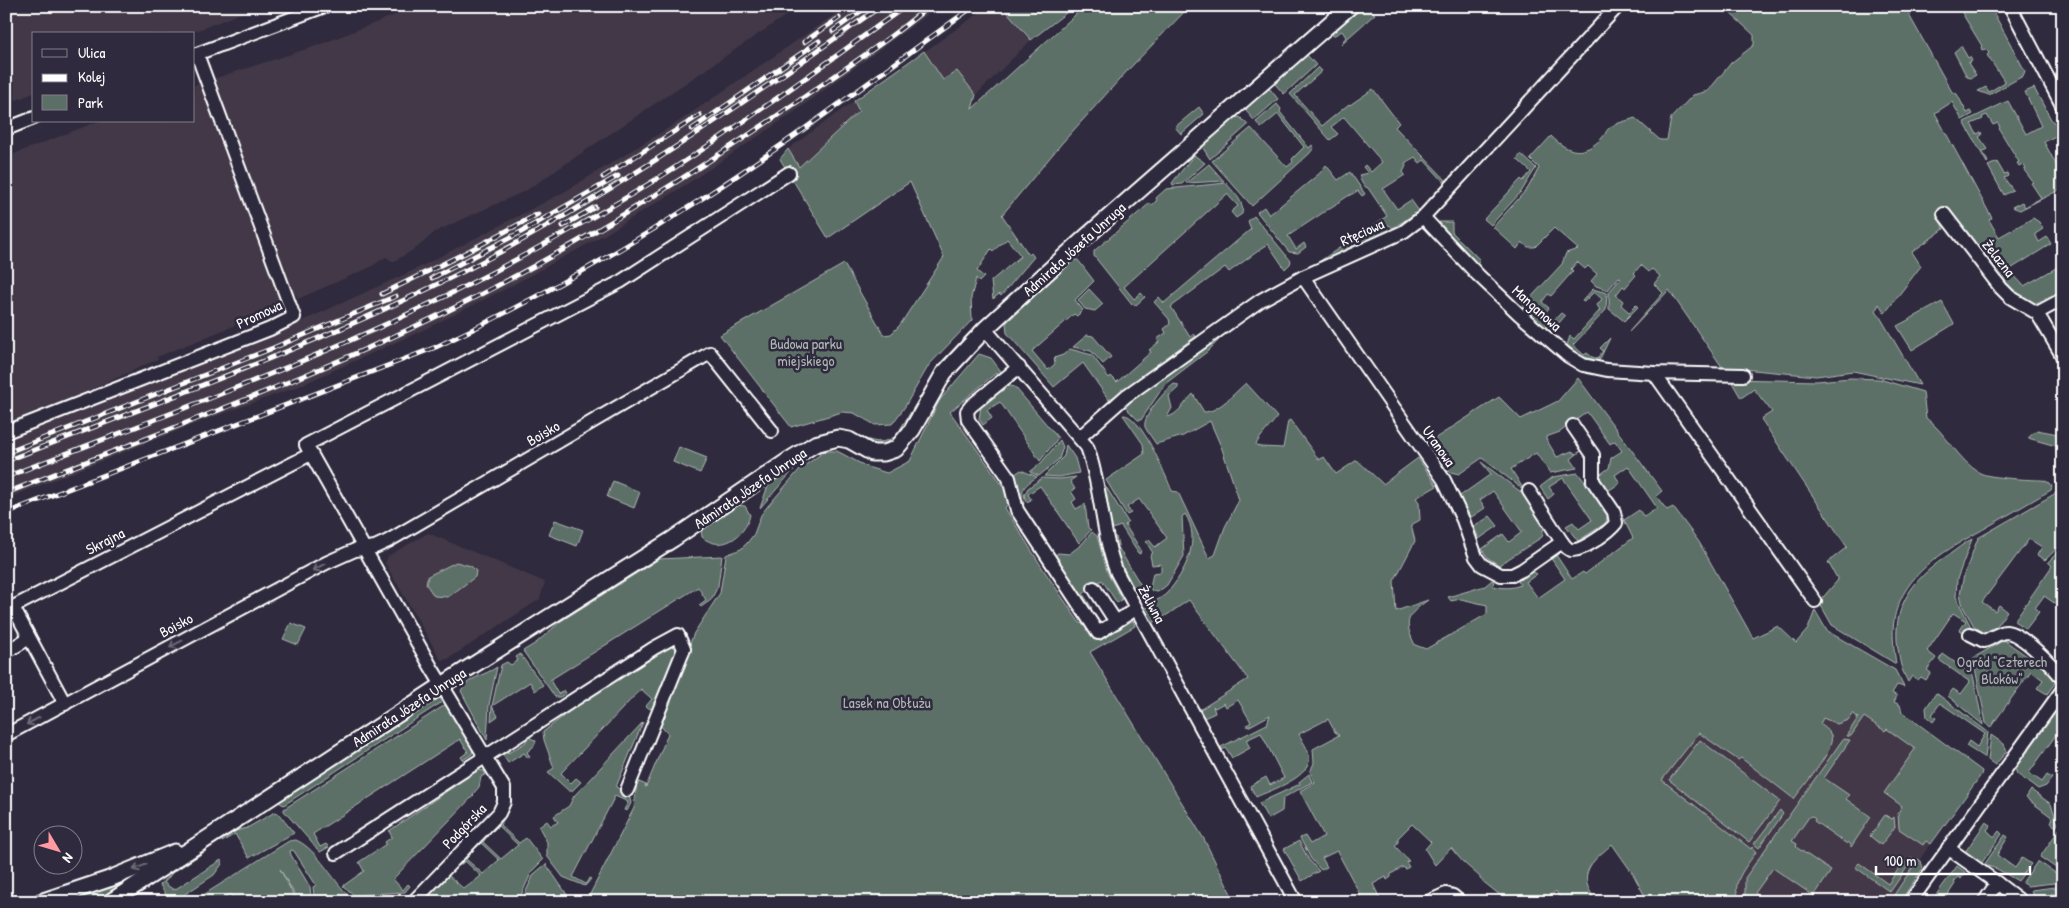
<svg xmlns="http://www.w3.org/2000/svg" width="2069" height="908" font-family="'Patrick Hand',sans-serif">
<rect width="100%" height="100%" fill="#2f2a3d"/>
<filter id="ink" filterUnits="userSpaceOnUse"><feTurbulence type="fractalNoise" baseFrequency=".02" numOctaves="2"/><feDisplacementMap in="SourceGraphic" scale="10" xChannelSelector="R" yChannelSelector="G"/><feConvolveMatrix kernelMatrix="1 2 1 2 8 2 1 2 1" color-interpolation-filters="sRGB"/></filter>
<g filter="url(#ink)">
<!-- built -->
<g fill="#423847">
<path d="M6,6h253l-71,28h-154v59l-28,11z"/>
<path d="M418,6h382l-273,184 -92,42 -17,15 -25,15 -7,-5 -15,10 -73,32 -2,-5 -14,5 1,7 -126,51 1,2 -81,37 -71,28v-267l93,-36h95v-36l122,-39z"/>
<path d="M847,6h92l-146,107 -106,71 -83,51 -93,51 -92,46 -122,55 -92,33 -199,79v-62l257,-98 151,-69 150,-78 114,-70z"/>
<path d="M989,6h13l29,34 -55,55 -19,-24 -14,9 -18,-29z"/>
<path d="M854,101l6,10 -62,57 -10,-19z"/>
<path d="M428,533l117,49 -5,17 -92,60 -7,1 -56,-97 3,-7z"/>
<path d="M1865,689l117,82 -1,4 -63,87 1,8 -22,32h-240l-39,-60 24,-56 -1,-16 48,-45z"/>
</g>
<!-- green -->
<g fill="#5c6f67" stroke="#aeb7b3">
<path d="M1002,6h73l-44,34z"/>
<path d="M1085,6h105l-62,64 -66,73 -60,72 27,40 2,-2 3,4 -33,39 -2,-2 -6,5 -2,-18 30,-25 -14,-17 -14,12 -2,-2 -14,22 7,6 -5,5 -3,-4 -5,20 1,22 -43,45 -25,43 -12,16 -17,1 -21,-12 -12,-1 -51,15 -71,-92 124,-71 40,71 7,-1 9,-9 44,-68 -34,-75 -82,56 -48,-79 8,-10 11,18 60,-56 -5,-10 70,-50 19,29 14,-9 19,24 -4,14z"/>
<path d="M1366,6l9,8 -34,30 5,-7 -4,-6 -9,5 -2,-4 1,-2z"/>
<path d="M1735,6h169l48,86 5,2 10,19 4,-2 2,3 -11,6 -10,-18 -17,11 57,105 -3,2 10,17 34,-19 6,4 4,7 -8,5 4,8 8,-5 4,7 -42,26 15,16 39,-22v26l-31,15 -16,-7 -71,-90 -8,7 7,14 -32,23 9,14 -36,47 -6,-9 -3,6 44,75 -67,-14 -37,5 -94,-9 -53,-77 -40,42 34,-39 -9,-9 6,-8 -8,-7 -3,3 -8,-7 -7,8 2,2 -11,13 -2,-2 -7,9 7,6 -2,4 8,7 7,-7 2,2 -14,14 -15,-12v-17l12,-14 -2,-1 -11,13 -12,-4 -5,-5 6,-7 -9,-8 -3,3 -8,-7 -6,7 2,2 -22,25 -3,-2 -6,8 7,6 -4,5 9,7 7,-7 4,3 -13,15h-4l-26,-24 40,-43 4,-11 12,-4 -24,-21 -19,19h-7l-6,-5 -5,7 -24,-22 35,-39 11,-20 -9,-9 21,-23c18,18 33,20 51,2 3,-3 4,-7 7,-10 6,-5 18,-7 26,-10l25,22h7l4,-22 22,-23 15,-4 23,-28 23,-18v-10l-23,-21z"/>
<path d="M1954,6h36l35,65 -2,5 -34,19 -11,-4 8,-4 3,5 16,-10 -18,-27 2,-2 -3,-4 -4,1 -1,-3 1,-1 -20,-33 1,-1 -2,-5 -5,3z"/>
<path d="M1961,46l7,12 2,-1 2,4 -4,2 8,12 -5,3 -4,-1 -13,-25z"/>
<path d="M1304,55h3l9,10 -32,29 -10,-11z"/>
<path d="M1318,67l4,4 -27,24 27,31 27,-22 1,1 23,-16 26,34 -4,4 52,54 -2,2 -21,-23 -4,3 -5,-6 -10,6 1,3 -3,6 2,3 -22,14 14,20 14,-9 8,11 -26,17 -4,-3 -3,1 3,6 -81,37 79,-53 -19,-28c-6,-2 -7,-7 -9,-13l9,-2 -5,-6 2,-2 6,7 11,-10 -38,-45 -13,10 7,7 -8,6 -40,-46z"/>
<path d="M2034,88l18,33 11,7v4l-19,10 19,35v11l-43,22 -8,-3 10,-5 3,5 16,-9 -10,-15 2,-1 -9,-12 2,-1 -3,-5 -4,2 -2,-3 2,-1 -20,-33 1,-1 -2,-5 -5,2 -6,-10 -5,2 1,2 -12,5 6,10 4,-2 1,3 -3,2 9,12 -5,3 5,10 -1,1 -23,-41 44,-21 18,33 15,-8 -16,-34z"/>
<path d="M1267,89h3l8,10 -24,21 -8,-9c1,-11 13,-16 21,-22z"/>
<path d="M1277,104l4,5 -1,3 29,36 3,-3 2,3 -5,6 -57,52 -40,-45 39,-33 36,39 6,-5 -1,-3 12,-12 -26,-33 -17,14 -5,-6z"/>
<path d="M1199,107l5,7 -23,20 -6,-7z"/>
<path d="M1240,117l8,8 -38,34 -9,-14 31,-27z"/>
<path d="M1521,154l15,14 -15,24 -30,33 -7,-6 37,-40 2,2 8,-9 -14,-13z"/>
<path d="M1194,155l11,8 -23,21 -9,1 -1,-2z"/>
<path d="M1997,162l7,12 3,-1 1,3 -4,2 9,12 -9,5 -16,-29z"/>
<path d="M1209,164l15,17 -38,2z"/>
<path d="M1326,165l12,15 12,-8 15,22 -3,2 -4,-5 -10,5 -60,40 8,13 8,-6 2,4 -8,6 -9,-1 -32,-40 7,-5 5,8 51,-42z"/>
<path d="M1226,183c7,9 19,18 16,31l-6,4 -5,-6 7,-6 -11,-12 -103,93 10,12 7,-6 4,4 -9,8 -4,-1 -38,-48v-5l56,-48 2,2 5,-5 -1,-2 10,-9z"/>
<path d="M1254,216l37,45 -1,3 -5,5 -17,-25 -39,28 -4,-5 -54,40 19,30 4,-3 2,2 -87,64 -26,-37 -29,24 -47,-54 -1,-10 67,-63h5l16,21 -19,19 8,10 -6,6 -3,-2 -42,37 16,19 7,-6 -1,-6 9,-3 7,-6 22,6 17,23 2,-2 6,6 34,-30 -2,-2 10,-8 -2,-3 9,-6 -2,-4 6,-5 -1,-5 -15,-17 5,-5 5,6 87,-74 -3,-8z"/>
<path d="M1439,222h13v10l28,28 -4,4z"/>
<path d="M1089,289l14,15 -8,7 -10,-2 -7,-9z"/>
<path d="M1593,289l14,4 -1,17 -33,35 11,10 3,-2 5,4 7,2 -1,-2 5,-6 -3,-3 10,-10 -11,23 -18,-5 -14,-11 3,-9 4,3 26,-29 -3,-5 5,-6 -8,-7 -10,10 -2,-1z"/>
<path d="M1942,302l12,22 -42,26 -15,-24z"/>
<path d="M978,324v4l-78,107c-16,11 -20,12 -38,5l1,-2c14,5 20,6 33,-2l46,-75z"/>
<path d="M1227,332l-19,19 -43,33 -24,36h-3l-11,-11 -2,-5 29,-23z"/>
<path d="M1087,335l6,1 18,21 -8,7 -12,-13 -18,-4z"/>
<path d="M979,354l12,4 12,16 -7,-1 -46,39 51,71 4,-2 4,22 -4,5 38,61 36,53 9,6 7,11 30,-20 7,-1 3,8 -45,26 114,187 31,63h-649l48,-94 3,-27 9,4 -1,2h1l22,-53 -9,-10 35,-91 26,-40 6,-38 15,-6 7,-7 6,-8 7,-19 6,-8 33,-38 25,-18h12l30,16 20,6 23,-12 29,-60z"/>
<path d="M1578,378l84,113 -6,5 11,14 6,-3 26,35 54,96 25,-12 18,17 12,-14 7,-19 12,21 68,39 9,17 -7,-2 -5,8 5,3 -3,6 6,3 2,7 80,59 -1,4 -50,69 -5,-3 -3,4 -24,-16 -1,-16 4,-7 -18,-13 31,-44 -28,-20 -2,2 -21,-14 -13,19h-5l12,-18 -5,-5 -5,7 -11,4 -14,-6 -3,6c4,3 9,6 11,11 5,15 -28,51 -37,64l-53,-41 -3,2 -39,-27 -37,47 89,69 1,-2 4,5c-9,14 -29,34 -14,50h-94l-15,-28 -21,-30c-11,11 -29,21 -25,40 1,6 7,12 8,18h-33l-6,-11 -12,11h-44l1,-6 -21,-17v-2l-17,-15 -12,-14 -16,17 -10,-16 6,-7 -19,-18 -14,14v4l-3,4 14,15 -3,1 3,5 -4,2 -2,-2 -12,7v3l-4,3 -1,-3 -13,7 8,17 3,-2 2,3h-36l11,-6 -24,-45 -15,7 5,9 -6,3 -10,-11 -11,-21 5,-2 5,8 14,-8 -24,-45 15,-9 -5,-10 4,-9 -1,-14 26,-14 -4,-3 -7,-13 -29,15c3,7 9,14 10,22 4,21 -38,34 -53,41l-6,-11 16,-9 4,8 14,-7 -23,-45 -15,7 4,8 -18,10 -6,-10 -4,2 -1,-3 46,-23 3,-9 -22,12 -1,-2 4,-3 -13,-22 -12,7 -2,-4 -9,5 -2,-2 2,7 -11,5 -6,-10 3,1 47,-30 -59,-79c-11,7 -26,19 -37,23l-7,-13c5,-8 15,-10 22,-17 18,-20 35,-54 18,-79l-3,3 2,39 -17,29 -9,7 -6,-1 -2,-3 3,-15 8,-1v-8l-9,1 -2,-10 3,-2 -7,-11 3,-2 6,7 12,-9 -28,-39 -12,8 4,6 -4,2 -21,-35 38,-26 -1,-10 -20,-29c17,-2 43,61 49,76l6,1 31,66 6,-3 10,-28 14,-27 -17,-51 -12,-28 -27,15 -27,8c-3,-5 -9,-12 -11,-17 -3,-11 21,-37 29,-43l4,1v3l-9,8 3,12 -5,9c10,-1 19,-16 26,-23l11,18c15,0 31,-20 42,-29l31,34c-5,8 -19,21 -21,28l5,2 22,1 5,-27 2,-1 29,40 5,-3 12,17 21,-14 26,24 35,-26 19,28 -21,12 3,4 1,18 -9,5 4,16 -21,40 2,30 32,-11c-21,15 -25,21 -13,45l11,4 61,-35v-9l-26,-6 -10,2 -3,-4 37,-11 7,-6h2l-1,6c9,2 18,3 27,-1l-3,-6 12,-8h3l5,3 -11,8 12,16 27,-19 -15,-22 6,-2 16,24 11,-7 2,2 48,-36 -9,-18 15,-10 5,7 13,-9 -29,-42 -13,9 5,8 -12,8 -10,-15 11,-8 2,-10 11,-7 -7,-10 -5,3 -23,-32 -27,20 -14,5v2l11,18 15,-6 4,3 5,-3 -10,8 6,9 -27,5 -14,-20 -25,16 13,21 -42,-32 -23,16 -13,-3 -4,-6 7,-4 -3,-5 -7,4 -7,-10 2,-2 -3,-4 -2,1 -8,-10 7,-4 6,8 65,-42 22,22 37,-18z"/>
<path d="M1851,378l28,1 44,13 3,26c20,15 32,42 54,55 9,5 51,7 62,7l8,3 2,4 -1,3c-21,12 -41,24 -62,36 -33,19 -73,38 -89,75 -10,20 -7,41 -4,63l-64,-39 -13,-23 19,-22 -10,-18 19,-15 -86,-128 11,-7 -18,-23 -13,9 -11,-19 87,2z"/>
<path d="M1006,385l9,2 43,51 -18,23 -40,-59 -13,8 5,8 -9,7 -4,-6 2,-13z"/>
<path d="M2037,430l26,5v13l-35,-10z"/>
<path d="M1060,440l3,7 -4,12 -20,17 -9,-4 11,-9z"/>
<path d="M1066,445l9,13 4,15 -20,4 -15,-1 20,-20z"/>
<path d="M679,447l28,11 -7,15 -27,-11z"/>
<path d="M813,452l-15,13 -38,43 10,-28z"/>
<path d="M1481,462l40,30 23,33 -2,12 -43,28 -11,-7 -6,-9 21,-15 6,8 13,-10 -29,-41 -13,9 5,8 -15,10 -10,-22 31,-22z"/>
<path d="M1021,470l16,7c-12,8 -18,12 -13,27l-2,1 -3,-3 -4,-28z"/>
<path d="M1578,473l10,13h4l16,25 -2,12 -28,18 -12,-15 7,-4 6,7 13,-9 -29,-42 -14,9 5,7 -6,5 -8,-12 13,-10z"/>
<path d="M1076,477l-6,4 5,8 -4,2 5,8 -4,3 4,7 9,-5 3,24 3,2 -12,13 -39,-57 -12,8 3,6 -5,2 -2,-7 4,-7 14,-10 17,1z"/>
<path d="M613,481l27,11 -6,16 -27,-11z"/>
<path d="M1103,482l25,40 -3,3 16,25 -1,4 -2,-1 -17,-27 -9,3z"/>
<path d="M2063,489v54l-18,17 -8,-5 5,-8 -13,-8 -47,63 13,9 4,-6 8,6 -13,19 -8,4 -12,-8 -11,-19 -3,-13 4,-19 14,-37z"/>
<path d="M735,505l10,1 5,9c-5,22 -29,38 -48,22l-1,-8z"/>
<path d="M1490,516l8,10 -19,13 -5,-12z"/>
<path d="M555,520l28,10 -6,16 -28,-11z"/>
<path d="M1092,532l5,4 11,38 14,26 -5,3 -15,-23 -19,14 9,14 -4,3 -34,-55 4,-3 11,1 12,-9z"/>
<path d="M1114,537h2l3,12 26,43 -4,7 -2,-1 -18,-35z"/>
<path d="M1972,539l-15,40 -1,18 15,30 -4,8 -7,-5 6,-9 -13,-8 -26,38 9,7 -9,12 4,3 -5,7 -5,-3 -3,3 -6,-4 -4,6c-7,-13 -8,-19 -10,-33 -7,-44 17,-72 52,-95 7,-5 14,-11 22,-15z"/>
<path d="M2063,547v62l-19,-13 -9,12 4,4 -13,17 -12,-8 38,-55 -4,-4z"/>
<path d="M722,556l-4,30 -7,14 -10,7 -2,-2 7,-5 -8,-13 -148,93 8,14 6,-4 2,3 -6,4h-5l-32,-46 13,-8 25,-22 98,-62z"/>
<path d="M456,562l15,4 5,5 -1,6 -27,20 -14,-1 -8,-12 2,-8z"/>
<path d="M291,623l15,6 -8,16 -15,-6z"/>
<path d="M2004,640l44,31 5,7 2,5 -8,11 -10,-6 6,-8 -12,-9 -41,57 -4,-5 -13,-65z"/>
<path d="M671,646l6,3 -1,3 -24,56 -2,1 -4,-3 6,-7 -11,-10 -80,84 10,10 5,-5 5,4 -9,9h-3l-21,-19 6,-4 -10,-28 -1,-8 36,-28z"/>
<path d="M520,654l23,31 -8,6 -5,-9 -38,24 6,10 -7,5 1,-15 9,-41 6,-3 4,3 7,-5 -2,-3z"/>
<path d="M1943,654l30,21 10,50 -35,-29 5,-7 8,5 9,-12 -31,-22z"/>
<path d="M497,667l-8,38 -2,35 -26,-49c5,-13 25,-16 36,-24z"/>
<path d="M1936,693l52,39 -3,26 -19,-12 3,-5 8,6 8,-13 -45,-31 -8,12 4,3 -3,4 -6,-5 -1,-9z"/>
<path d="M438,698l7,2 -161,105 -4,-2 -1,-1z"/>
<path d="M2063,704v21l-34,48 13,9 5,-7 5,3 -6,8 -8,3 -21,-15 -3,-8 42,-57z"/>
<path d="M445,705l4,3 24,42 -1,4 -9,6 -2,-3 7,-5 -8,-13 -147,95 7,13 6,-3 3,3 -9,5 -2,-2 -34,-39v-2z"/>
<path d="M643,722l-27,65 13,8 2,8 -4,8 -3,-1 4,-8 -13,-6 -42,81 13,7 3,-6 2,1 -6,7 -22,-9 -16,-21v-14l-8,-15 8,-6 4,5 7,-4 -4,-6 15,-10 5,-10z"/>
<path d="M1991,735l13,9 3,7 -12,14 -7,-5z"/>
<path d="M529,737l7,4 -2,5 -7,6 3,5 -2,1 -4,-5 -16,10 -6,-9 8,-2 16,-10v-4z"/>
<path d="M1843,739l7,1 -26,38 25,17 -3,4 25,18 -20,30v-2l-3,-3 -1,2 -33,-23 1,-2 -4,-3 -2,1 -17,24 5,3 -1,3 35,24 -17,25 -41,-28 -18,25 12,9h-16l-6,-7v-17z"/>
<path d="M1700,740l80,61 -31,41 -80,-62z"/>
<path d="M478,770l6,1 2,3 -5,3 -2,10 -6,7 1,1 -81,84 10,11 5,-6 2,2 -5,6 -51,3 -11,-9 21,-15 -5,-9 27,-18 -1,-2 7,-5 -3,-6 67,-46 13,-12z"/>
<path d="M1309,774l3,8 -29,16 -1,13 -14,8 -9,-16 41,-19 -1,-2z"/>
<path d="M2031,790l20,14 7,20 -2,3 -5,-4 2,-5 -27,-20z"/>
<path d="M1780,810l3,4 -24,34 -5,-4z"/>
<path d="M275,812l3,1 16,20 -45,25 -14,-24 -13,8v-3l14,-8 11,-3z"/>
<path d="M1885,815l7,4 2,-2 1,10 -14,18 -11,-9z"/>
<path d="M502,818l2,1 -4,6 19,18 7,-5 17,22 -11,11 -14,31h-95l26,-26 15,13 17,-13 -16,-15 -6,5 -1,-3 9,-10 4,1 -5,5 17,15 16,-14 -18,-17 -5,5 -1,-1 9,-11h4l-5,6 18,17 17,-14 -20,-19 -5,5 -1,-1z"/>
<path d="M1986,822l5,3 -4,5 6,6h2l4,-5 3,3 -21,30 -16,-12z"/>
<path d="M2060,828l3,7v38l-23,-16z"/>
<path d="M2005,835l3,2 -11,18 18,13 7,-10 9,6 -13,17 -21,-12 -13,-4z"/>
<path d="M296,840c22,9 39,45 59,62h-49l8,-5 -1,-10 3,-2 -22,-34 -2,-1 -2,1 1,4 19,32 1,9 -12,6 -19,-33 17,33h-63l-4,-8 -12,8h-26l97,-61z"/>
<path d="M1299,841l10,19 10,11 -17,10 -18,-32z"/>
<path d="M205,850l1,1 -34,22 -8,10 10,7 47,-30 1,4 -8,11 -41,27h-3l-10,-17 11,-13z"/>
<path d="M1910,859h3l-23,33 -35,-25 4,-4 29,21 16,-23 3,2z"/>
<path d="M1918,859l3,2 2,7 -22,32 -7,-5z"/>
<path d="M2037,862h2l24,16v4l-36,4 -5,-3z"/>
<path d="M546,864l26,38h-32l-7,-5 -5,5h-7l13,-28z"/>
<path d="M1957,866l8,6 -4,7 -3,-2 -4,5 1,2 -12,18h-23l6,-8 7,5z"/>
<path d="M156,867l-60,35h-31z"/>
<path d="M2063,886v15l-11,-8 -7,9h-11l-3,-12z"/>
</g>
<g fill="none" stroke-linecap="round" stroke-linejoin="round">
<defs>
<g id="minor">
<path d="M2010,6l53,101"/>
<path d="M194,55l131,-49"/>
<path d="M6,129l28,-11"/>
<path d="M1944,214l57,74 9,9 27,16 26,-14"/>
<path d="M1423,217l55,58 41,39 49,42 15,9 24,5 47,3 89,2"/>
<path d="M1303,277l141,203 19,40 13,37 6,8 19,10h11l10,-5 40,-28c3,4 5,7 9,8 11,2 39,-19 45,-27l-2,-11 -21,-31v-26l-20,-29"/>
<path d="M2037,313l26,44"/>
<path d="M985,329l102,118c15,41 14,86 30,126l179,329"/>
<path d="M1019,367l-48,39 -4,5 1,9 41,58 8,32 81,123 38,-24"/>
<path d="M1654,373l161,228"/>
<path d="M6,432l264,-103 24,-12 -97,-263"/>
<path d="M1080,437l46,-41 135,-96 42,-23 100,-45 20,-15 195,-211"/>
<path d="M1529,491l33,51"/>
<path d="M1094,588l22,34"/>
<path d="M1970,634l14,7c7,-2 15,-9 22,-9 16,1 47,34 57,47"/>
<path d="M6,652l23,-14"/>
<path d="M65,704l-52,-97 298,-153"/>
<path d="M6,735l320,-172 29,-13 20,-3 13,-6 322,-188 62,78"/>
<path d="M1948,848l49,35 -13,19"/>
<path d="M336,853l318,-205 24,-13 6,14 -57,141"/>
<path d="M1997,883l21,16"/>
<path d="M413,902l86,-89 5,-11v-14l-73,-121 -125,-222 314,-163 169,-109"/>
<path d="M1428,902l18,-8 7,2 7,6"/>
<path d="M1910,902l153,-213"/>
</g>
<g id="tertiary">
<path d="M40,902l69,-23 66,-27"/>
<path d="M110,902l357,-233 206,-130 116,-79 26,-16 23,-6 11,2 23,13h12l12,-4 16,-19 32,-57 41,-44 102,-93 263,-230"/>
</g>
</defs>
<!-- minor casing -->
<use href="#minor" stroke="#fff" stroke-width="16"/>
<!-- tertiary casing -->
<use href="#tertiary" stroke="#fff" stroke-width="19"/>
<!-- minor -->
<use href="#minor" stroke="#2f2a3d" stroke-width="12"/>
<!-- tertiary -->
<use href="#tertiary" stroke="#2f2a3d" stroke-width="15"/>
<defs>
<g id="rail">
<path d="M833,31l35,-25"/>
<path d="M804,42l35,-24"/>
<path d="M692,129l127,-88"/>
<path d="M603,177l97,-62"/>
<path d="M563,226l32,-19"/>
<path d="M432,278l89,-46 97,-56"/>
<path d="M382,294l85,-42 71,-38"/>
<path d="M6,453l267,-105 123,-52"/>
<path d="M6,461c156,-61 315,-117 464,-193 145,-75 278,-168 411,-262"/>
<path d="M6,477c164,-64 331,-123 487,-205 60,-32 120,-65 178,-102 80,-51 157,-109 235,-164"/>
<path d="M6,493c144,-57 290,-109 429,-176 127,-61 246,-135 362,-215 44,-31 91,-61 132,-96"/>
<path d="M6,513l430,-166c93,-44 184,-95 270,-151 92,-60 179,-126 268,-190"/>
</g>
</defs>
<!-- rail casing -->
<use href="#rail" stroke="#fff" stroke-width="5"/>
<!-- rail -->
<use href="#rail" stroke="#2f2a3d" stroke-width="3" stroke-dasharray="9" stroke-linecap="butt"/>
</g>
<!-- one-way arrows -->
<defs><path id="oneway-shaft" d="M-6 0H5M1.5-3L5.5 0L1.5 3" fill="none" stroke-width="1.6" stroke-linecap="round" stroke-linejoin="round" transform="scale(1.25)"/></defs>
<g stroke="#6d6a77">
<use href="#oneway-shaft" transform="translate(319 567) rotate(152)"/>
<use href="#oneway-shaft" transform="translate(176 644) rotate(152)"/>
<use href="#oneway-shaft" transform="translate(33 721) rotate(152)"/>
<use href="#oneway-shaft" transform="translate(140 867) rotate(158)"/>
</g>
</g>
<g text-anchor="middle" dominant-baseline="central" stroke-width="5" stroke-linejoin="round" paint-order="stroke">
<!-- street labels -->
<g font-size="15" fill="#fff" stroke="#2f2a3d">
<text transform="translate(1362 232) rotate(-24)">Rtęciowa</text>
<text transform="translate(1074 249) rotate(-42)">Admirała Józefa Unruga</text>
<text transform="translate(1999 258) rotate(52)">Żelazna</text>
<text transform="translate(1537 308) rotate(42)">Manganowa</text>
<text transform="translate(259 314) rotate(-25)">Promowa</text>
<text transform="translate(543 433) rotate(-30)">Boisko</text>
<text transform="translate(1439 446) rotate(55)">Uranowa</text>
<text transform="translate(750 488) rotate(-34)">Admirała Józefa Unruga</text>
<text transform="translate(105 541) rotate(-27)">Skrajna</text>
<text transform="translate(1152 604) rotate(62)">Żeliwna</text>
<text transform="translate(176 625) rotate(-28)">Boisko</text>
<text transform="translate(409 707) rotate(-33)">Admirała Józefa Unruga</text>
<text transform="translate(464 826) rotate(-46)">Podgórska</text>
</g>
<!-- park labels -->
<g font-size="15" fill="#aeb7b3" stroke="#2f2a3d">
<text x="806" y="343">Budowa parku<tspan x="806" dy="17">miejskiego</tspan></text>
<text x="2002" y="661">Ogród "Czterech<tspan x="2002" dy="17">Bloków"</tspan></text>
<text x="887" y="702">Lasek na Obłużu</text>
</g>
</g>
<!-- margin -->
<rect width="2069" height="908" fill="none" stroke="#2f2a3d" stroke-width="25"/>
<rect x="12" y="12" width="2044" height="883" fill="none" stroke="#fff" stroke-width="2" filter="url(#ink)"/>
<!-- legend -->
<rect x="32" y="32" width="162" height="90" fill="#2f2a3d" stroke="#827f8b"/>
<rect x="42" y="49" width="25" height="8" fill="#2f2a3d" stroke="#827f8b"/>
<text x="78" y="58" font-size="15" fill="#ffffff">Ulica</text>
<rect x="42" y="74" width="25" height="8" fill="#ffffff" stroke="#827f8b"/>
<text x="78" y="82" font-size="15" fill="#ffffff">Kolej</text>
<rect x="42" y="95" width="25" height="15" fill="#5c6f67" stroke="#827f8b"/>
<text x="78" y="108" font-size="15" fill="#ffffff">Park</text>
<!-- north arrow -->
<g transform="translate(58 850) rotate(128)"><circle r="24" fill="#2f2a3d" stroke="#827f8b"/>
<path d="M0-4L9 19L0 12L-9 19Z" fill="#ff9aa2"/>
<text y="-8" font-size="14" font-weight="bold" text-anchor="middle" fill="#ffffff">N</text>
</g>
<!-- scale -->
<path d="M1876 866v8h154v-8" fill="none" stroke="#ffffff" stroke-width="2.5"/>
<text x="1884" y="866" font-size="15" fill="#ffffff" stroke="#2f2a3d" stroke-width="4" paint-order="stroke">100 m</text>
</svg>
